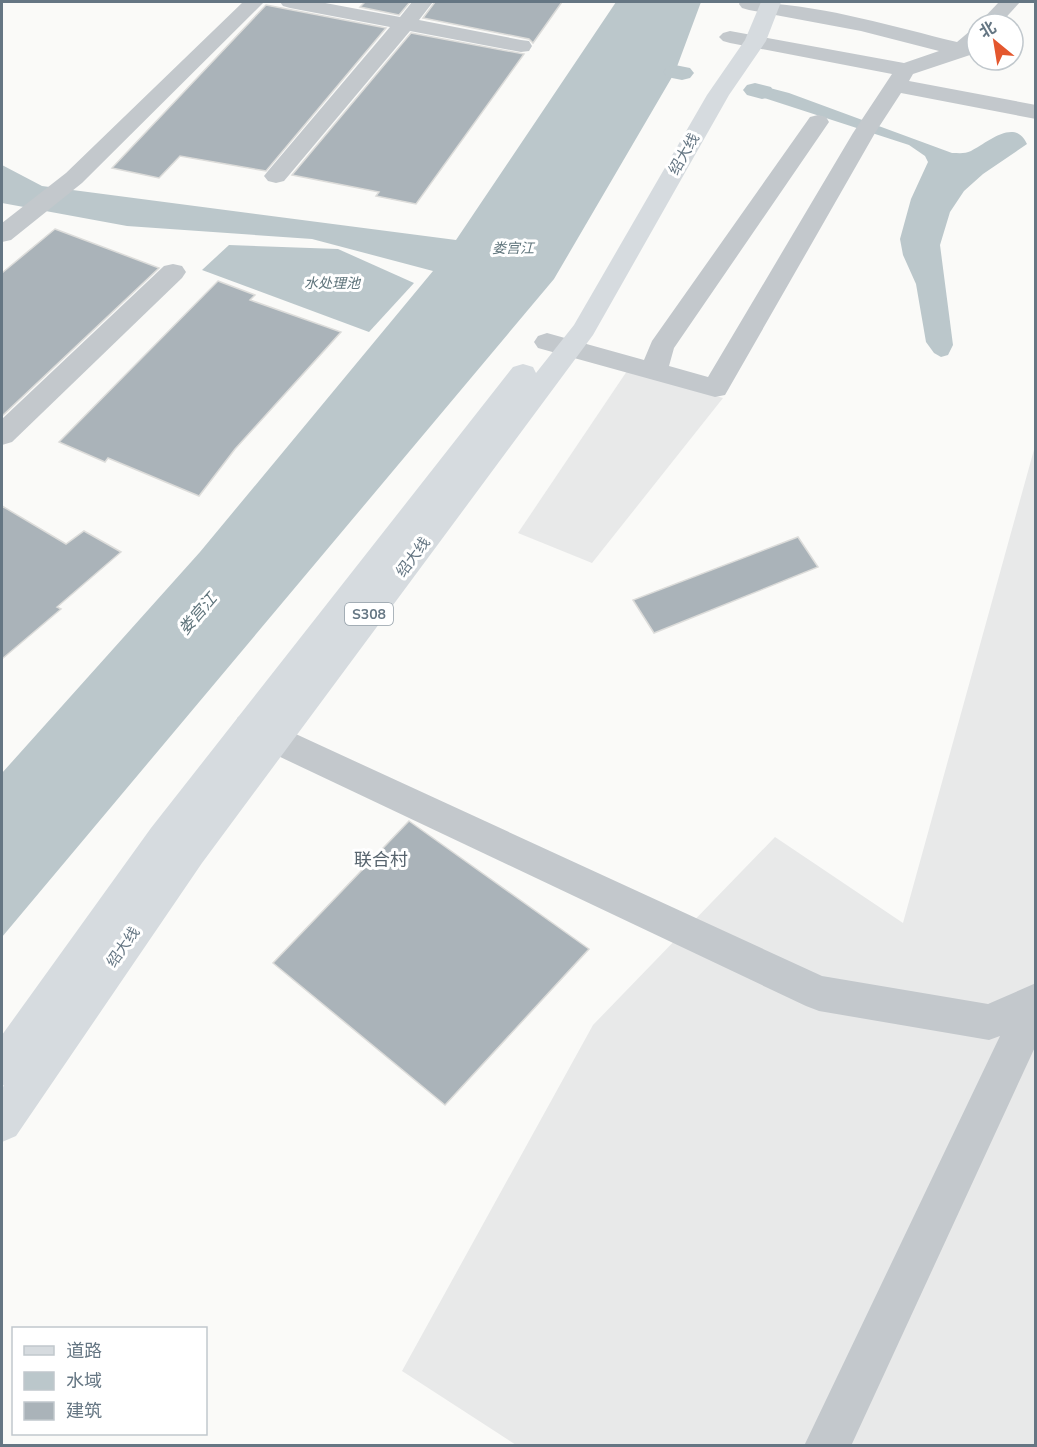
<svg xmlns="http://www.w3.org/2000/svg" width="1037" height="1447" font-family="'Nunito Sans','Noto Sans SC',sans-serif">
<rect width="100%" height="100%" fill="#fafaf8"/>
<!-- built -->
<g fill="#e8e9e9">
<path d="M627,371l96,27 -131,165 -74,-30z"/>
<path d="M1035,446v999h-519l-114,-74 191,-346 182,-188 128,86z"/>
</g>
<!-- water -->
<g fill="#bbc7cb">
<path d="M616,2h85l-26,70 -121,207 -552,658v-164l198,-221 233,-281 -121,-32 -185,-13 -125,-23v-38l40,21 414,54z"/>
<path d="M766,87l23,6 163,60c7,0 13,1 19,-2 16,-8 44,-34 56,-7l-44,30 -19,17 -14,21 -10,33 13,100 -5,10 -7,2 -7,-4 -8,-11 -10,-58 -13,-29 -3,-16 11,-40 17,-37 -3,-6 -16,-11 -148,-48z"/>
<path d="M229,245l109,4 76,34 -45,49 -167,-62z"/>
</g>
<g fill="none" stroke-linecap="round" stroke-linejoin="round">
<!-- canal -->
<g fill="#bbc7cb" fill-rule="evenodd">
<path d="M675,65l15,3 4,5 -4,5 -8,2 -15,-3 -4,-5 4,-5z"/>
<path d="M755,83l16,4 3,5 -3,5 -9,2 -15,-4 -4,-5 4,-5z"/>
</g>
</g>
<!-- building -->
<g fill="#aab3b9" stroke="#dcdcda" stroke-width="1.5">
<path d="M365,2h45l-11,13 -39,-8z"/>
<path d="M435,2h127l-29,41 -4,-4 -106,-21z"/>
<path d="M266,5l120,23 -120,143 -86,-15 -21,22 -47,-10z"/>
<path d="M411,33l113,21 -108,150 -40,-8 3,-4 -87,-17z"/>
<path d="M55,229l104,39 -157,148v-143z"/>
<path d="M218,281l37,14 -5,5 91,32 -106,117 -36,47 -91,-38 -3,4 -46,-20z"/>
<path d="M2,506l64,38 18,-13 37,21 -64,55 4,2 -59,50z"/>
<path d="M798,537l20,30 -164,66 -21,-33z"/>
<path d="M409,821l180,128 -144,156 -172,-142z"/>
</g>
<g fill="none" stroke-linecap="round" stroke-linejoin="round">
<!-- minor -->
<g fill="#c3c8cc" fill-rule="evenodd">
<path d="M243,2h21l-182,181 -71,57 -9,2v-19l64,-50z"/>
<path d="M280,2h40l80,15 12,-15h21l-14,18 102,20 8,1 3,5 -3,5 -8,1 -111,-21 -126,150 -8,2 -8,-2 -4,-5 4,-5 122,-144 -100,-19 -7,-2z"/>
<path d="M740,2c73,0 147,23 217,40l13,-11 7,-2v18l-7,8 -57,19 -4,7 127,24v14l-135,-26 -26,40 -150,262 -10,2 -177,-49 -4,-6 4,-6 9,-3 97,27 8,-19 158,-224 8,-2 8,2 3,5 -155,226 -5,18 39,11 145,-244 39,-59 -162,-31 -7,-2 -4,-4 4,-4 7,-2 174,32 35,-12 -78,-20 -112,-21 -7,-2 -3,-4z"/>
<path d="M999,2h21l-20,22h-22z"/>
<path d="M173,264l9,2 4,6 -4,6 -170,164 -10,3v-26l162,-153z"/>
<path d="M250,713l572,263 166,28 48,-21v62l-185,401h-47l196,-410 -11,4 -170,-29 -13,-5 -568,-269 -5,-10 5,-10z"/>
</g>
<!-- major -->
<path fill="#d6dbdf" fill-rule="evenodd" d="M761,2h20l-15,39 -37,54 -136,240 -391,528 -186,273 -14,6v-53l2,-4 -2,1v-51l149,-207 362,-461 10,-3 10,3 3,6 38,-48 133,-230 38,-55z"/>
</g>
<g text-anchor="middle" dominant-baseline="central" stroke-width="6" stroke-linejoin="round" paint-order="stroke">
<!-- far-water labels -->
<g font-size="14" font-style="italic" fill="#60757c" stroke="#fff">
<text x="513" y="248">娄宫江</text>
<text x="332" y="283">水处理池</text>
</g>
<!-- shield labels -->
<rect fill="#fff" stroke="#939fa8" stroke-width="1.5" x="345" y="603" width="48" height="22" rx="4.5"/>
<g font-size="14" font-weight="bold" fill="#657683">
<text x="369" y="614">S308</text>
</g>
<!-- street labels -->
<g font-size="15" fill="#657683" stroke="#fff">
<text transform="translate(684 154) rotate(-60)">绍大线</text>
<text transform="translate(413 557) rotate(-53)">绍大线</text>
<text transform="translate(123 947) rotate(-55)">绍大线</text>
</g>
<!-- water labels -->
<g font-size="16" font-style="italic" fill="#60757c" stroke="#fff">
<text transform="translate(198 614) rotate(-49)">娄宫江</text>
</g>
<!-- quarter labels -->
<g font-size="18" fill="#57646e" stroke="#fff">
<text x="381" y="860">联合村</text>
</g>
</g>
<!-- border -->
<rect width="1037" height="1447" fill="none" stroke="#657683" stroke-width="6"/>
<!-- legend -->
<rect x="12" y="1327" width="195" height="108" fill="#ffffff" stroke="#c1c8cd" stroke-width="1.5"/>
<rect x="24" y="1346" width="30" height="9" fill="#d6dbdf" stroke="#c1c8cd" stroke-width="1.5"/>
<text x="66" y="1357" font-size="18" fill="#657683">道路</text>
<rect x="24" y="1372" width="30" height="18" fill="#bbc7cb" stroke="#c1c8cd" stroke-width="1.5"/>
<text x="66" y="1387" font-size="18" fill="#657683">水域</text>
<rect x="24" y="1402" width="30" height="18" fill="#aab3b9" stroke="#c1c8cd" stroke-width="1.5"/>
<text x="66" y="1417" font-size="18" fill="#657683">建筑</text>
<!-- north arrow -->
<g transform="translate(995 42) rotate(330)"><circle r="28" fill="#ffffff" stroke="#c1c8cd" stroke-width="1.5"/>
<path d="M0-4.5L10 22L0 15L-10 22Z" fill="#e4572e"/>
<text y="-9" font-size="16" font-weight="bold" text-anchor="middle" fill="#657683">北</text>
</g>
</svg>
